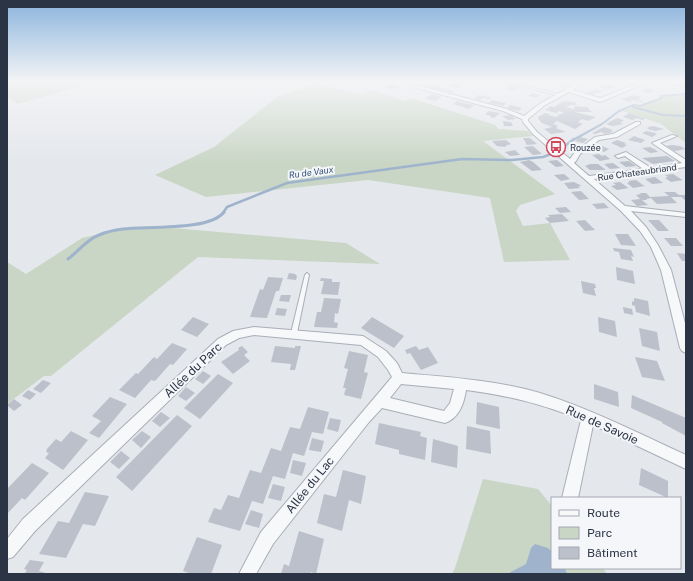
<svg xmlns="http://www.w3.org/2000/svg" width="693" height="581" font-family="'Public Sans',sans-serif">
<rect width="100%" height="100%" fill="#e4e7ec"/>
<!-- green -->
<g fill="#c9d6c5">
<path d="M14,82h61l6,4 -63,18 -11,-8v-12z"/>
<path d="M315,83l48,12 9,-5 33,11 6,-3 84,27 3,4 30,2 5,5 -50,5 72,53 -35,11 -4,6 7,15 27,-3 20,37 -66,2 -14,-64 -122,-18 -162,17 -51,-22 59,-28 63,-50z"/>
<path d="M686,93v50l-25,-19 -38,-13 39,-14z"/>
<path d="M149,226l197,17 34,21 -182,-7 -147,119h-7l-37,28v-142l19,12 56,-36 40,-9z"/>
<path d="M483,479l55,10 14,17v62h51l4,6h-155l3,-6z"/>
</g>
<!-- water -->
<path fill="#9fb4cc" d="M535,544l13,4 4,4v16h13l2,6h-60l19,-10 5,-16z"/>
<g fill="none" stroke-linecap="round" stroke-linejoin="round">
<!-- stream-far2 -->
<g stroke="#9fb4cc" stroke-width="2">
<path d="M633,107l30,8 23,1"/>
<path d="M573,140l29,-16 17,-13 15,-6 6,1 22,-8 -2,-2 26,-2"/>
</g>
<!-- stream-far1 -->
<g stroke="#9fb4cc" stroke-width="2.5">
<path d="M562,148l12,-9"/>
<path d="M223,213l4,-6 60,-24 175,-24 50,1 31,-3 8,-3"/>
</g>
<!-- stream -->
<path stroke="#9fb4cc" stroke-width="3" d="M68,259c11,-8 18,-19 31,-24 7,-3 16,-5 24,-6 23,-3 87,2 101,-17"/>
</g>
<!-- building -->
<g fill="#bbc0ca">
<path d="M452,83l10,2 -4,3 -10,-2z"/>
<path d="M391,84l10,3 -9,2 -7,-2z"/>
<path d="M428,84l12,3 15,4 -3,2 -29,-6z"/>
<path d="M609,84l7,2 -9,4 -8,-3z"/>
<path d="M510,85l9,2 -4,4 -10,-2z"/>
<path d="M648,88l7,2 -7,3 -7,-2z"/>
<path d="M596,89l8,2 -13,4 -6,-2z"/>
<path d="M532,93l8,2 -3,3 -9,-2z"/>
<path d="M432,94l10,3 -7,4 -10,-3z"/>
<path d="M479,95l13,3 -3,1 -6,-1 -3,2 -6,-1z"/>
<path d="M634,95l7,2 -3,3 5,1 -2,1 -8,-2 -4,2 -8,-3z"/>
<path d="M492,100l14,3 -3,3 -15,-3z"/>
<path d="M457,101l11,3 6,1 -5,4 -16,-5z"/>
<path d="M563,101l12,1 2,3h-7l-4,2 7,2 2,-1 -1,-2 13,1 5,5h-17l21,5 -8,4 -6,-2 -4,3 5,2 -8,5 -18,-8 -4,3 5,2 -2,2 10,4 -15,2 -7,-5 8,-2 -10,-4 -3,-3 -1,-3 7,-4 5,1 -2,1 8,2 3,-1 -2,-1 5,-1 2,-1 -5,-2 -3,2 -11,-3 6,-4 3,1z"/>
<path d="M510,105l12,3 -3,3 -12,-3z"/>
<path d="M489,111l11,2 -6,5 -4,-1 1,-1 -6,-2z"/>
<path d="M629,113l16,6 -3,1 -5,-2 -5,2 -9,-3z"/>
<path d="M510,115l6,4 -8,1 -6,-4z"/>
<path d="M617,118l7,2 -4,3 4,1 -12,2 -6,-2z"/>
<path d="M503,121l8,1 2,4h-9z"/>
<path d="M653,126l11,3 -9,2 -8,-2 2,-1 -2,-1z"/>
<path d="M604,127l9,3 -2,1 2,1 -8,2 -4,-2 -6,2 -3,-1z"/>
<path d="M647,131l8,2 2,1 -5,3 -10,-4z"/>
<path d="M634,136l11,4 -4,3 -13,-3z"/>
<path d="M580,137l8,2 -5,4 -8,-2z"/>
<path d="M523,138h7l7,6 -10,1z"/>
<path d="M506,140l5,4 -6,2 1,1 -9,-1 -5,-5z"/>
<path d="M617,140l9,3 -2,1 3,1 -5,3 -11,-5z"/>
<path d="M600,145l9,4 -5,3 -9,-4z"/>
<path d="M672,145l8,1 6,3 -11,2 -9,-5z"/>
<path d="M533,146l9,8 -9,1 -9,-8z"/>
<path d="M650,147l6,3 2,2 -8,1 -8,-5z"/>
<path d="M515,150l5,5 -10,1 -5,-4z"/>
<path d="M599,154l3,2 3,-1 5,4 -10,2 -8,-6z"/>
<path d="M667,156l8,5 -22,3 -11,-6z"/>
<path d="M529,160l4,2 9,8 -10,1 -12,-9z"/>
<path d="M557,160l7,6 -8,1 -8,-6z"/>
<path d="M629,161l7,5 -10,1 -7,-5z"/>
<path d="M613,163l7,5 -10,1 -6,-5z"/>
<path d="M590,164h8l8,6h-16l-5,-4z"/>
<path d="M564,174l6,5 -9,2 -7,-6z"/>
<path d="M673,174l8,5 2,1 -12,2 -6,-4 3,-1 -3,-2z"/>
<path d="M655,177l8,6 -11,1 -7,-5z"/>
<path d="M636,180l7,5 2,1 -12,2 -6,-5 3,-1 -2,-1z"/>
<path d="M574,182l8,4h-4l2,2 -11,1 -5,-6z"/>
<path d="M620,182l7,5 2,1 -12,2 -6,-4 5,-1 -3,-2z"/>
<path d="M581,191l8,8 -10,1 -8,-8z"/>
<path d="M664,192h11l4,3h7v6l-5,-4h-10l6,6 -20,1 -6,-6 -5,1 1,1h-5l6,5 -11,1 -6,-6 9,-1 -4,-4 5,-1 -1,-1h6l4,4 19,-1z"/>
<path d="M604,203l5,5 -12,1 -5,-5z"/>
<path d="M566,207l5,5 -11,1 -5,-5z"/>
<path d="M562,214l7,7 -19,2 -5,-5 5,-1 -2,-2z"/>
<path d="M585,220l10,10 -10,1 -9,-10z"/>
<path d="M648,220h11l10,11h-11z"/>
<path d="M615,234h13l8,12 -15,-1z"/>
<path d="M664,238h12l7,8h-12z"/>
<path d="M613,248l18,2 3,7 -3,-1 2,5 -12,-2 -2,-7 -5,-1z"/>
<path d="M677,253l9,1v7h-4z"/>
<path d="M616,267l17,4 2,13 -18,-4z"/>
<path d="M289,273l6,1 2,2 -1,4 -9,-1z"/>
<path d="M268,277l15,1 -4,13h-3l-9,27 -17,-1 10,-28 3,1z"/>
<path d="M321,278l11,1v3h8l-2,13 -17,-1 3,-13h-4z"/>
<path d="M581,281l14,3 1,4h-2l2,8 -13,-3z"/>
<path d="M281,295h10l-2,7 -10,-1z"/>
<path d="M324,298l17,1 -3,15 -3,-1 -1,9 4,1 -1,5 -23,-1 3,-15h4z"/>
<path d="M634,298l14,3 2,15 -14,-4 -1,-6 -3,-1v-4l2,1z"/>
<path d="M623,307l9,2 1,6 -9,-2z"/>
<path d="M277,308l10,1 -2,7 -10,-1z"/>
<path d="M193,317l16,7 -12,13 -16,-7z"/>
<path d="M372,317l32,19 -10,12 -33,-20z"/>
<path d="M598,317l17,4 2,16 -18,-5z"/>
<path d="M639,328l18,4 3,19 -18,-5z"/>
<path d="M172,343l15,6 -14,16 -3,-1 -15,17 -4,-1 -16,18 -16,-8 17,-17 2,1 16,-17 3,2z"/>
<path d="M242,346l6,6 -4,3 6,6 -17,13 -12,-12 18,-12 -1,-2z"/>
<path d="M275,346l20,2v-2h6l-6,24h-5l1,-6 -20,-2z"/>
<path d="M416,346l3,4 9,-3 10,16 -17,7 -11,-17 -3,1 -2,-4z"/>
<path d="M349,351l19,4 -4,17 4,1 -7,26 -17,-4 2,-7h-3l5,-19 -4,-1z"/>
<path d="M635,357l22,4 8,20 -23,-4z"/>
<path d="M203,371l8,5 -8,8 -8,-5z"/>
<path d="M218,374l15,9 -33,36 -16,-11z"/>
<path d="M43,380l8,3 -10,10 -8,-4z"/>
<path d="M594,384l24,8 1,15 -25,-8z"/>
<path d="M186,387l9,6 -9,8 -8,-5z"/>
<path d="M28,390l8,4 -6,6 -8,-4z"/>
<path d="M632,395l54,23v18l-24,-13v-1l-31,-14z"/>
<path d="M110,397l17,7 -28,34 -10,-5 12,-12 -9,-5z"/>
<path d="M14,399l8,6 -8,6 -7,-6z"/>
<path d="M477,402l22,5 1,22 -24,-5z"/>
<path d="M308,407l21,5 -6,22 -11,-2 -8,24 -11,-3 -8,26 -12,-3 -10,28 -11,-3 -12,30 -32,-9 6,-14 7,2 7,-15 11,3 11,-28 11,3 10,-25 10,3 9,-24 10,2z"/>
<path d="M161,412l9,6 -10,9 -8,-6z"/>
<path d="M177,415l15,11 -60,65 -16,-14z"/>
<path d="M330,418l11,2 -3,12 -11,-3z"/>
<path d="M379,423l42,9 -1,4 7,2 -2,22 -26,-6v-4l-24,-6z"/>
<path d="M467,426l23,5 1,23 -25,-5z"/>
<path d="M71,431l17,9 -25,30 -18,-12 4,-5 -3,-1 1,-3 9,-10 5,3z"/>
<path d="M142,431l9,6 -10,11 -9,-8z"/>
<path d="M312,438l12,3 -3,11 -12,-2z"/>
<path d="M433,439l25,7 -1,22 -26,-6z"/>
<path d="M121,451l9,7 -11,11 -9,-7z"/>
<path d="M293,460l13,3 -4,13 -12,-3z"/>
<path d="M32,463l17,10 -24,27 -3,-2 -15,16v-25z"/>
<path d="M641,468l27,13v17l-29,-13z"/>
<path d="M343,470l23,6 -5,28 -12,-4 -7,31 -25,-8 7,-29 12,3z"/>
<path d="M273,484l12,3 -4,14 -13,-3z"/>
<path d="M85,492l24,4 -14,30 -12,-2 -17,34 -27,-4 19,-33 11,2z"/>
<path d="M251,510l12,4 -4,14 -14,-4z"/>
<path d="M299,531l25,8 -8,35 -5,-2 -1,2h-29l3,-10 5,2z"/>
<path d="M197,537l25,8 -11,29h-19l-9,-3z"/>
<path d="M30,560l14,2 -5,9 10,3h-25l3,-4 -3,-1z"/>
</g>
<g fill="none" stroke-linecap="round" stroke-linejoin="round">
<defs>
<g id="service">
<path d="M505,82h4l52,13 -1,1z"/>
<path d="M551,82h4l21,5 -1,1z"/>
<path d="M307,273l2,2 -12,58 -1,2h-4l-1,-2 14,-58z"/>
</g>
<g id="minor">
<path d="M579,82h6l-12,8 27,8 42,-16 4,1 -46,19 -31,-10 -24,13 -17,14v2l9,11 33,27 5,-7 20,-15 18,-3 23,-12h4v2l-23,13 -18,3 -19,14 -4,7 -2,2 15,13 54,-7 -18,-13 -7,2 -3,-2 11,-4 25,16 31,-5 -30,-20 20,-8 5,1 -17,7 26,17v7l-92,12 31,27 61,7v4l-55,-6 15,16 12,18 13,25 15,57v26l-4,-2 -2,-3 -19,-78 -10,-23 -11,-16 -19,-20 -88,-77 -10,-12 -1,-3 -19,-8 -90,-24 3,-2 91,24 17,7 17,-13z"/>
<path d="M254,327l109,9 23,15 11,12 5,10c46,4 93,7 138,20 51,16 98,40 146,62v14l-93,-44 -15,73h-16l19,-78c-37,-16 -75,-25 -115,-30 -2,14 -7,28 -21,33l-63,-15 -13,14 -96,122 -17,30h-17l22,-42 131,-155 -4,-7 -10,-13 -17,-12 -107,-10 -15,3 -13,7 -191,186 -22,26 -6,2v-20l16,-20 195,-180 15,-8zM401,384l53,5 -4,14 -6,8 -54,-13z"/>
</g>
</defs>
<!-- service casing -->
<use href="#service" stroke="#a9aeb7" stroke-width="2"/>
<!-- minor casing -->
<use href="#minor" stroke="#a9aeb7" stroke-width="2"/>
<!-- service -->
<use href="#service" fill="#f7f8fa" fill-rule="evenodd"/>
<!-- minor -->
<use href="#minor" fill="#f7f8fa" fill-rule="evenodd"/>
<!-- rail -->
<path stroke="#7d8696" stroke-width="1.5" stroke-dasharray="1 2" stroke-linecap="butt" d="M657,82l29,5"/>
</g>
<!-- sky -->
<linearGradient id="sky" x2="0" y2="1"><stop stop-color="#8bb4dd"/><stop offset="0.5" stop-color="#f3f4f6"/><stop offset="1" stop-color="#f3f4f6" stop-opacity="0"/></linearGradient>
<rect width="693" height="163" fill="url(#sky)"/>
<!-- icons -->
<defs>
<symbol id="bus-ring" viewBox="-11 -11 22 22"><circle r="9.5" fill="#f4f6f9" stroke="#d1495b" stroke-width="1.5"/><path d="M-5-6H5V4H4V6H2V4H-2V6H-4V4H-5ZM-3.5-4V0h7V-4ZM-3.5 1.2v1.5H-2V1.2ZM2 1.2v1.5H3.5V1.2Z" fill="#d1495b"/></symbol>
</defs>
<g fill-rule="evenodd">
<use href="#bus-ring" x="545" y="136" width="22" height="22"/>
</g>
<g text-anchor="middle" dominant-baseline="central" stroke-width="4" stroke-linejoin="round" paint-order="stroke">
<!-- far-poi labels -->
<g font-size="9" fill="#2b3445" stroke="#f4f6f9" text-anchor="start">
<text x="570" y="147">Rouzée</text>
</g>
<!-- far-water labels -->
<g font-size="9" font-style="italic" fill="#34527a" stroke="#f4f6f9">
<text transform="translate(311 172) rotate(-8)">Ru de Vaux</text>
</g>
<!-- far-street labels -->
<g font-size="9" fill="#2b3445" stroke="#f4f6f9">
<text transform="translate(637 172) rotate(-8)">Rue Chateaubriand</text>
</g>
<!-- near-street labels -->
<g font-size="12" fill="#2b3445" stroke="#f4f6f9">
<text transform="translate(193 370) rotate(-43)">Allée du Parc</text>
<text transform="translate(602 425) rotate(24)">Rue de Savoie</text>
<text transform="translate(310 485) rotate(-51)">Allée du Lac</text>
</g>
</g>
<!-- border -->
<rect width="693" height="581" fill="none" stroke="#2b3445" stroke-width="16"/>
<!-- legend -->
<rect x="551" y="497" width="130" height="72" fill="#f4f6f9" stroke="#a4a8b1"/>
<rect x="559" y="510" width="20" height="6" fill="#f7f8fa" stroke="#a4a8b1"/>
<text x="587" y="517" font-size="12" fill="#2b3445">Route</text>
<rect x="559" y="527" width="20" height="12" fill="#c9d6c5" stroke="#a4a8b1"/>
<text x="587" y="537" font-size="12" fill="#2b3445">Parc</text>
<rect x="559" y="547" width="20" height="12" fill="#bbc0ca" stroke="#a4a8b1"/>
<text x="587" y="557" font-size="12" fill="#2b3445">Bâtiment</text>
</svg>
